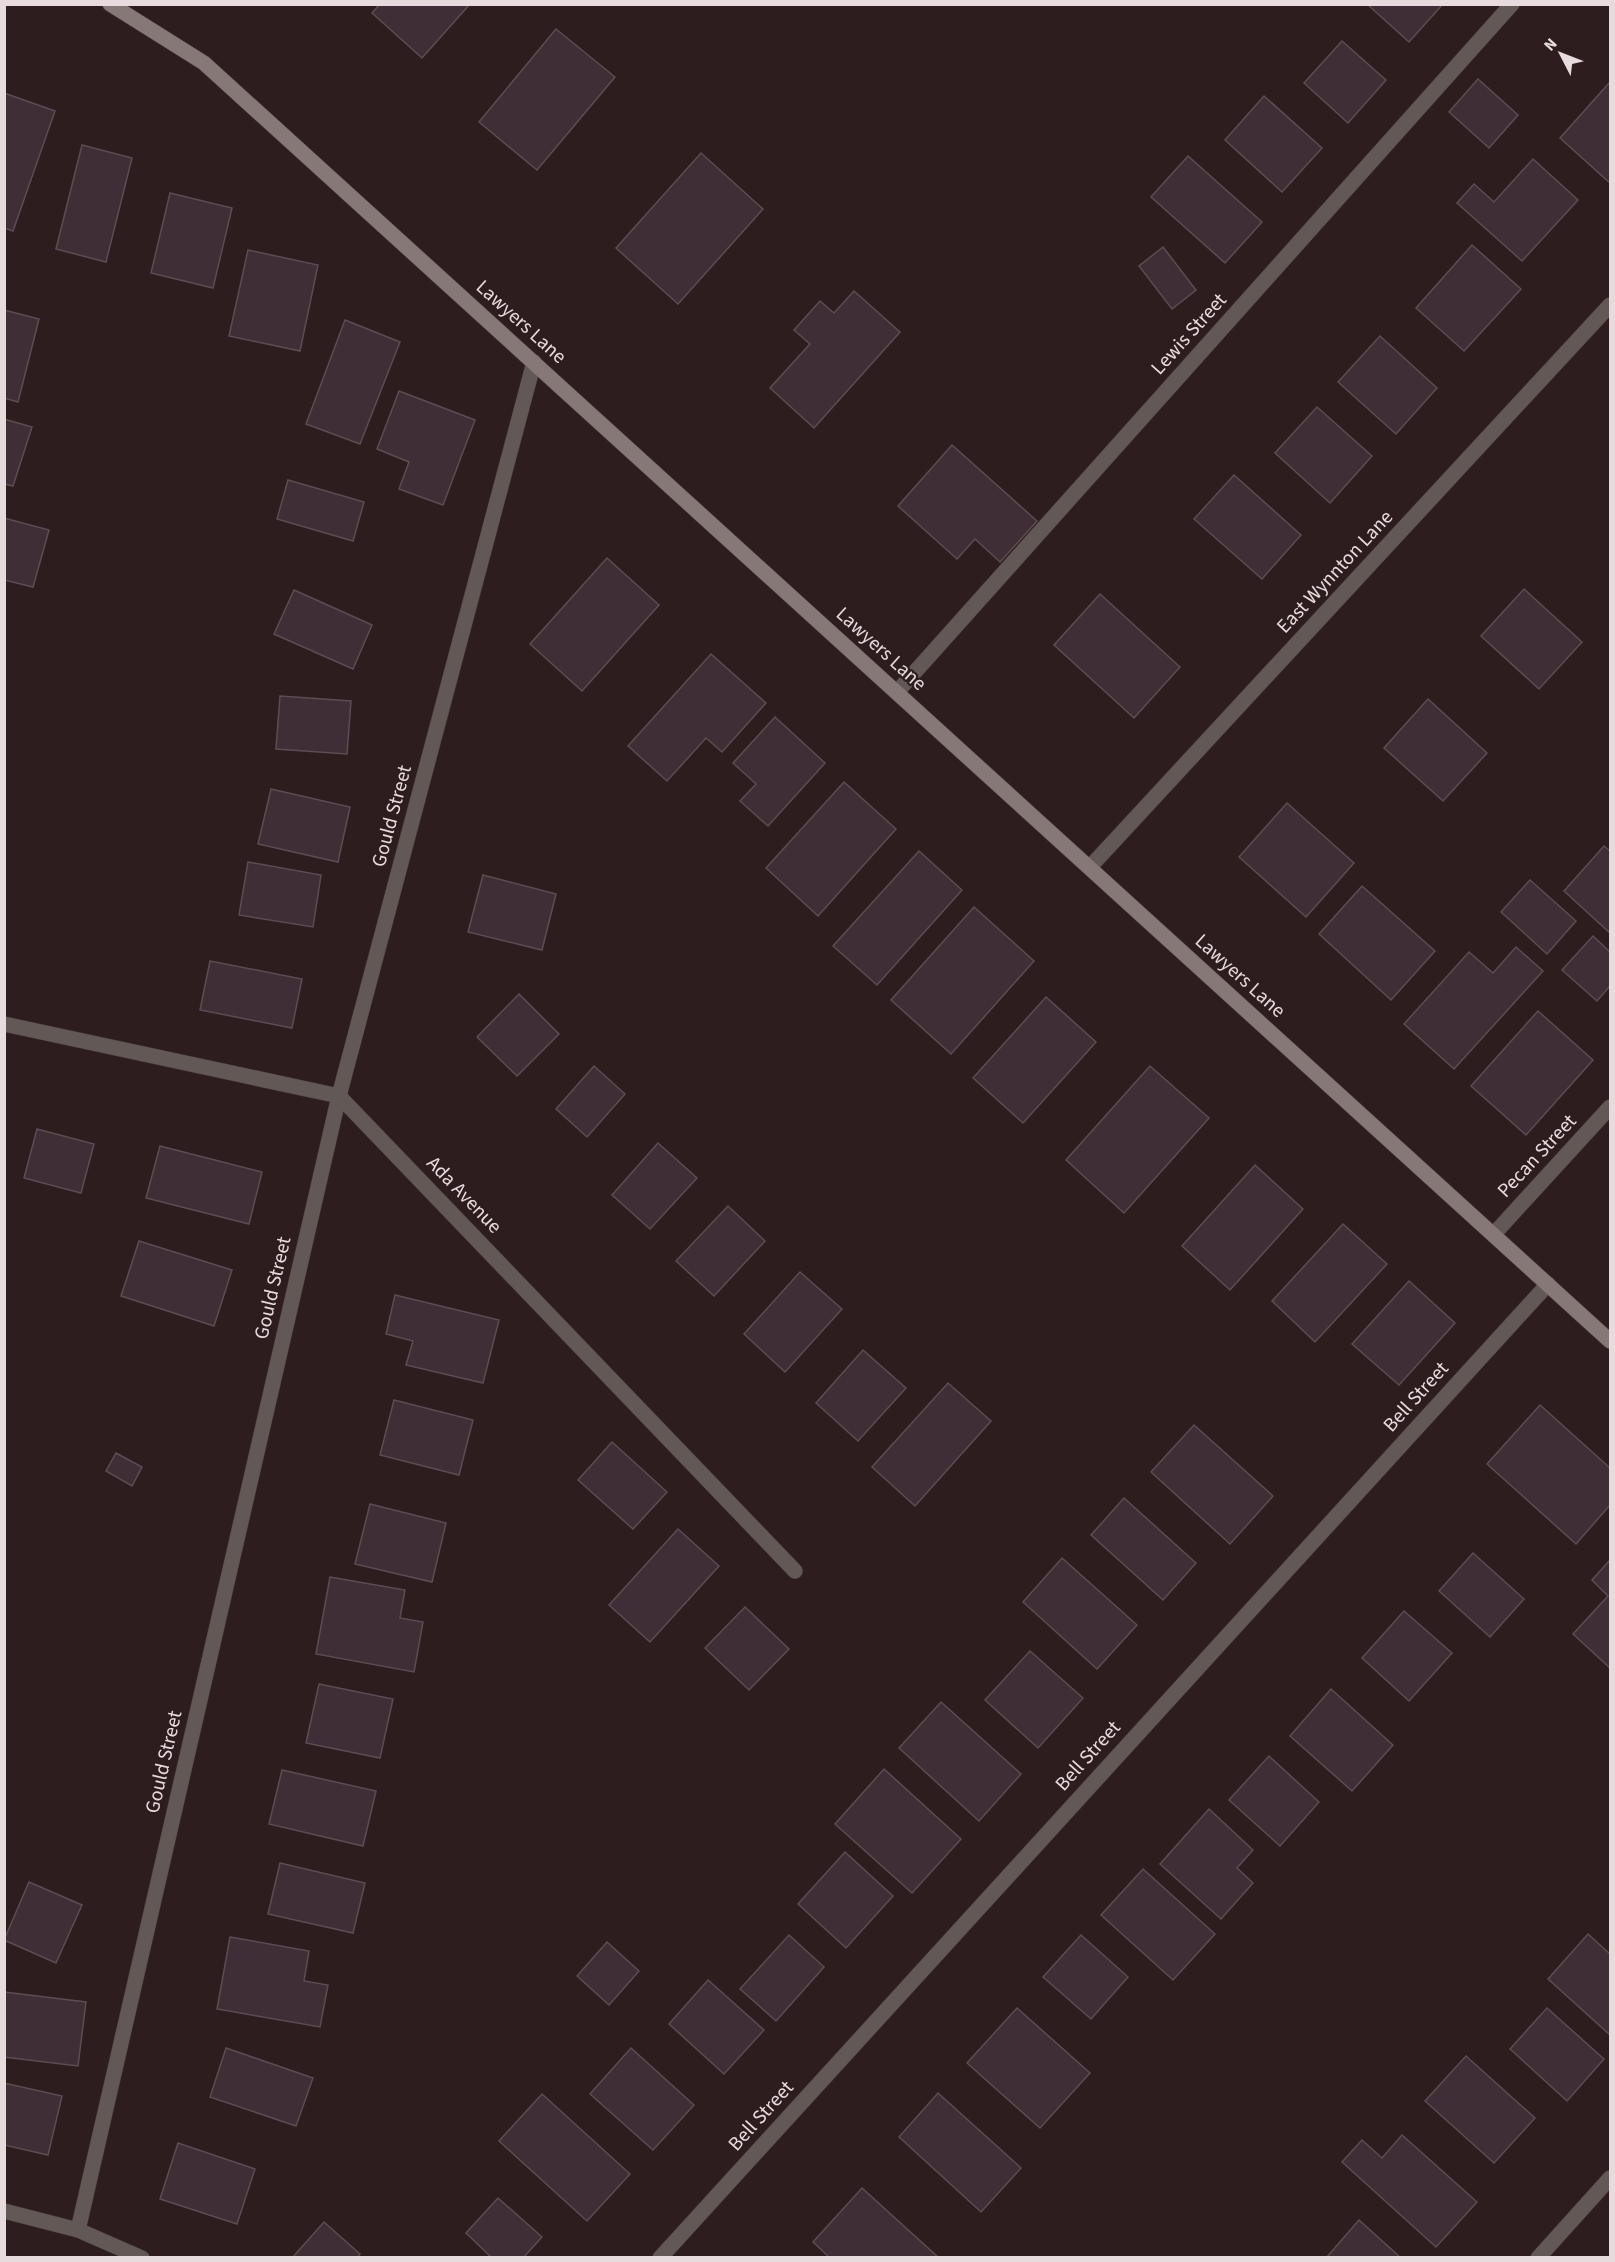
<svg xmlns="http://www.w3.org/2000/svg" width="1615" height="2262" font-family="'Source Sans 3',sans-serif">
<rect width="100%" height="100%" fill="#2d1d1f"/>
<!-- building -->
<g fill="#3f2e36" stroke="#5d4c54" stroke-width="1.5">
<path d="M380,4h90l-48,54 -50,-45z"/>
<path d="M1367,4h76l-34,38z"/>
<path d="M556,29l59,48 -78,93 -58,-48z"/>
<path d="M1342,41l44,39 -38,43 -44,-40z"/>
<path d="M1478,79l40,36 -29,33 -40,-36z"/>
<path d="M1610,82v101l-50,-45z"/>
<path d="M4,93l51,18 -42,120 -9,-3z"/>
<path d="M1264,96l58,52 -40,44 -57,-52z"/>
<path d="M82,145l50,13 -26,104 -50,-13z"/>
<path d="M701,153l62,56 -85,95 -62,-56z"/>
<path d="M1188,156l74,66 -37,41 -74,-66z"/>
<path d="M1533,159l45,41 -56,61 -65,-58 17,-19 20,18z"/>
<path d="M170,193l62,15 -19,80 -62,-15z"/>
<path d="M1472,245l49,44 -57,62 -48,-43z"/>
<path d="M1163,247l33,43 -24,19 -33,-43z"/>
<path d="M248,250l70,15 -18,86 -71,-15z"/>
<path d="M854,291l46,41 -86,96 -44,-40 40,-44 -16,-14 26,-29 14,12z"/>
<path d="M4,310l35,9 -21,83 -14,-4z"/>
<path d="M345,320l55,22 -40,102 -54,-20z"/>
<path d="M1380,336l57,52 -41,46 -58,-52z"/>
<path d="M399,391l76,29 -32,85 -44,-16 10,-27 -32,-13z"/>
<path d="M1317,407l55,49 -42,47 -55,-50z"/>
<path d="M4,419l28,8 -19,59 -9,-2z"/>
<path d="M952,445l85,76 -37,41 -25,-23 -18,20 -59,-53z"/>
<path d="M1234,475l67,60 -39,44 -68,-60z"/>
<path d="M288,480l76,22 -11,39 -76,-22z"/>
<path d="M4,518l45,12 -16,57 -29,-7z"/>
<path d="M607,558l52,47 -77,86 -52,-47z"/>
<path d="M1524,589l58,53 -43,47 -58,-53z"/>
<path d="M294,590l78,35 -19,44 -79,-35z"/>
<path d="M1100,594l80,73 -46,51 -80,-73z"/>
<path d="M711,654l55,49 -44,49 -16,-14 -39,43 -39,-35z"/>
<path d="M280,696l71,5 -4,53 -71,-5z"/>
<path d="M1428,699l59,54 -44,48 -59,-53z"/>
<path d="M775,717l50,46 -57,63 -28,-25 16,-17 -23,-21z"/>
<path d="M844,782l52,47 -78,87 -52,-48z"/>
<path d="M271,789l79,18 -12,55 -80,-18z"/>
<path d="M1287,803l67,60 -48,54 -67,-60z"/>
<path d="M1604,846l6,5v82l-46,-42z"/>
<path d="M919,851l43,39 -85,95 -44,-39z"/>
<path d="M248,862l73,13 -8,52 -74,-12z"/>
<path d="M483,875l73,19 -14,56 -74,-18z"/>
<path d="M1530,880l46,41 -29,33 -46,-42z"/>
<path d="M1362,886l73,65 -44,49 -72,-66z"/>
<path d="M974,907l60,54 -83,93 -60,-54z"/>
<path d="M1593,936l17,16v34l-13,15 -35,-31z"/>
<path d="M1516,947l27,24 -89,98 -50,-45 65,-72 24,21z"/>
<path d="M210,961l92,18 -10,49 -92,-18z"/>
<path d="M519,994l40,40 -42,42 -40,-39z"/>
<path d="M1046,997l50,45 -73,81 -50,-45z"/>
<path d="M1538,1011l55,49 -67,75 -55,-49z"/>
<path d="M594,1066l31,28 -38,43 -31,-28z"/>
<path d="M1150,1066l59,52 -85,95 -58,-53z"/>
<path d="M37,1129l57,15 -13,49 -57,-15z"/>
<path d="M658,1143l39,35 -47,51 -38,-34z"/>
<path d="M160,1146l102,26 -13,52 -103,-26z"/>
<path d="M1255,1165l48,44 -73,81 -48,-44z"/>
<path d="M728,1206l37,35 -51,55 -38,-35z"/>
<path d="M1343,1224l44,40 -72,78 -43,-41z"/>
<path d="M139,1241l93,29 -18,56 -93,-30z"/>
<path d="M800,1272l42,37 -57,63 -41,-38z"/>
<path d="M1409,1281l46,42 -56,62 -47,-41z"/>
<path d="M395,1295l104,25 -16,63 -77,-18 7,-24 -27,-7z"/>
<path d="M863,1350l43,38 -48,53 -42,-38z"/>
<path d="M948,1383l43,38 -76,85 -43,-39z"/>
<path d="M394,1400l79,20 -14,55 -79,-20z"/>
<path d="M1540,1405l70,63v37l-34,39 -89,-80z"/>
<path d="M1194,1425l79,71 -43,48 -79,-72z"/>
<path d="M612,1442l55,50 -34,37 -55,-49z"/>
<path d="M116,1453l26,14 -10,19 -26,-15z"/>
<path d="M1124,1498l72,65 -33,37 -72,-65z"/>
<path d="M370,1504l76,19 -14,59 -77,-18z"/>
<path d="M678,1529l41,37 -69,76 -41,-37z"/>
<path d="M1473,1553l51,46 -34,38 -51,-46z"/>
<path d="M1062,1558l75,67 -40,44 -74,-67z"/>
<path d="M1610,1560v108l-37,-34 35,-38 -16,-16z"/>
<path d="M330,1577l75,13 -5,28 23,4 -9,50 -98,-18z"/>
<path d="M745,1607l44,42 -40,41 -44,-42z"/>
<path d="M1404,1611l48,42 -43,48 -47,-43z"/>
<path d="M1030,1651l53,47 -45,50 -53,-48z"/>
<path d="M319,1684l74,15 -13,59 -74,-15z"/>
<path d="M1331,1689l62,56 -41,46 -62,-55z"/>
<path d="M941,1702l80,72 -42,47 -80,-73z"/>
<path d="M1269,1756l50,46 -39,44 -51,-46z"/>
<path d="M884,1769l77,70 -49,54 -77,-69z"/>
<path d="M282,1770l94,21 -13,55 -94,-22z"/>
<path d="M1209,1809l44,41 -16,18 16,15 -32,36 -61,-55z"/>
<path d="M845,1852l48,44 -47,52 -48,-44z"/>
<path d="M280,1863l85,20 -12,50 -85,-19z"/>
<path d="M1143,1869l72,65 -42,46 -72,-65z"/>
<path d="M29,1882l53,23 -26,58 -52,-23z"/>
<path d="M1588,1934l22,20v81l-62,-56z"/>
<path d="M789,1935l35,32 -48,54 -36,-32z"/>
<path d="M1081,1935l47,42 -37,42 -48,-42z"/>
<path d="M230,1937l79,14 -5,30 24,4 -8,42 -103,-18z"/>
<path d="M607,1942l32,29 -30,34 -32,-29z"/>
<path d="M708,1980l56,50 -40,44 -55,-50z"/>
<path d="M4,1992l82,10 -8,64 -74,-9z"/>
<path d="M1017,2008l73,65 -50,55 -73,-65z"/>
<path d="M1547,2008l57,51 -37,42 -57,-52z"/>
<path d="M226,2048l87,30 -17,48 -86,-29z"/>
<path d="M631,2048l63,57 -41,45 -63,-56z"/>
<path d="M1466,2056l69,62 -41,45 -69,-62z"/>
<path d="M4,2083l58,13 -14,59 -44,-10z"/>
<path d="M938,2093l83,75 -40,44 -82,-75z"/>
<path d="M542,2094l88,80 -43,47 -88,-80z"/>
<path d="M1402,2135l75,67 -41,45 -94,-85 20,-22 20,18z"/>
<path d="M178,2143l77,26 -18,55 -77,-25z"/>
<path d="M862,2188l77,70h-109l-17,-16z"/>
<path d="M498,2198l44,39 -19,21h-31l-26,-25z"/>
<path d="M1359,2220l42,38h-75z"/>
<path d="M324,2222l36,32 -3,4h-65z"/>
</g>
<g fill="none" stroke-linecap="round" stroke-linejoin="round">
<defs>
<g id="street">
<path d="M897,692l615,-688"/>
<path d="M1090,867l520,-562"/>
<path d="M4,1024l335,72 456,475"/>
<path d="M1494,1234l116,-127"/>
<path d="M4,2211l74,19 64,28"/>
<path d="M78,2230l261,-1134 195,-734"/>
<path d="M660,2258l888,-974"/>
<path d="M1538,2258l72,-80"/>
</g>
<path id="secondary" d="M110,4l94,59 1406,1278"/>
</defs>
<!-- street casing -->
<use href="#street" stroke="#47383a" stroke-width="16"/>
<!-- secondary casing -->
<use href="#secondary" stroke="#47383a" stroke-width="16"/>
<!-- street -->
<use href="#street" stroke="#625957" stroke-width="15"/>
<!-- secondary -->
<use href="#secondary" stroke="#867876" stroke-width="15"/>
</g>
<g text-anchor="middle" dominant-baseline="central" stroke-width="4.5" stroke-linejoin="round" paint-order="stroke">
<!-- street labels -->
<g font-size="20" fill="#e7dbdd" stroke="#2d1d1f">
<text transform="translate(521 322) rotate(42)">Lawyers Lane</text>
<text transform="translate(1189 334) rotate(-48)">Lewis Street</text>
<text transform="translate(1335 572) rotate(-47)">East Wynnton Lane</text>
<text transform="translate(881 649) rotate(42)">Lawyers Lane</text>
<text transform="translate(392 816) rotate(-75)">Gould Street</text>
<text transform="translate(1240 976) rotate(42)">Lawyers Lane</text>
<text transform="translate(1537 1156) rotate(-47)">Pecan Street</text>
<text transform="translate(464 1195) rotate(46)">Ada Avenue</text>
<text transform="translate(273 1288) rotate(-77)">Gould Street</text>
<text transform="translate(1416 1397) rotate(-48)">Bell Street</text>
<text transform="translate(1088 1756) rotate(-48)">Bell Street</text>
<text transform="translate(164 1762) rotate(-77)">Gould Street</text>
<text transform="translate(761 2116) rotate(-48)">Bell Street</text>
</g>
</g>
<!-- border -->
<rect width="1615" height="2262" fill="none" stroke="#e7dbdd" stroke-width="12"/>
<!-- north arrow -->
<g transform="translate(1561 54) rotate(312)" stroke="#2d1d1f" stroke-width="4.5" paint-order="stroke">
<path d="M0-4.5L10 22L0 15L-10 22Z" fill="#e7dbdd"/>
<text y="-9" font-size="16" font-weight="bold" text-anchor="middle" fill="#e7dbdd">N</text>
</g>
</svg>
